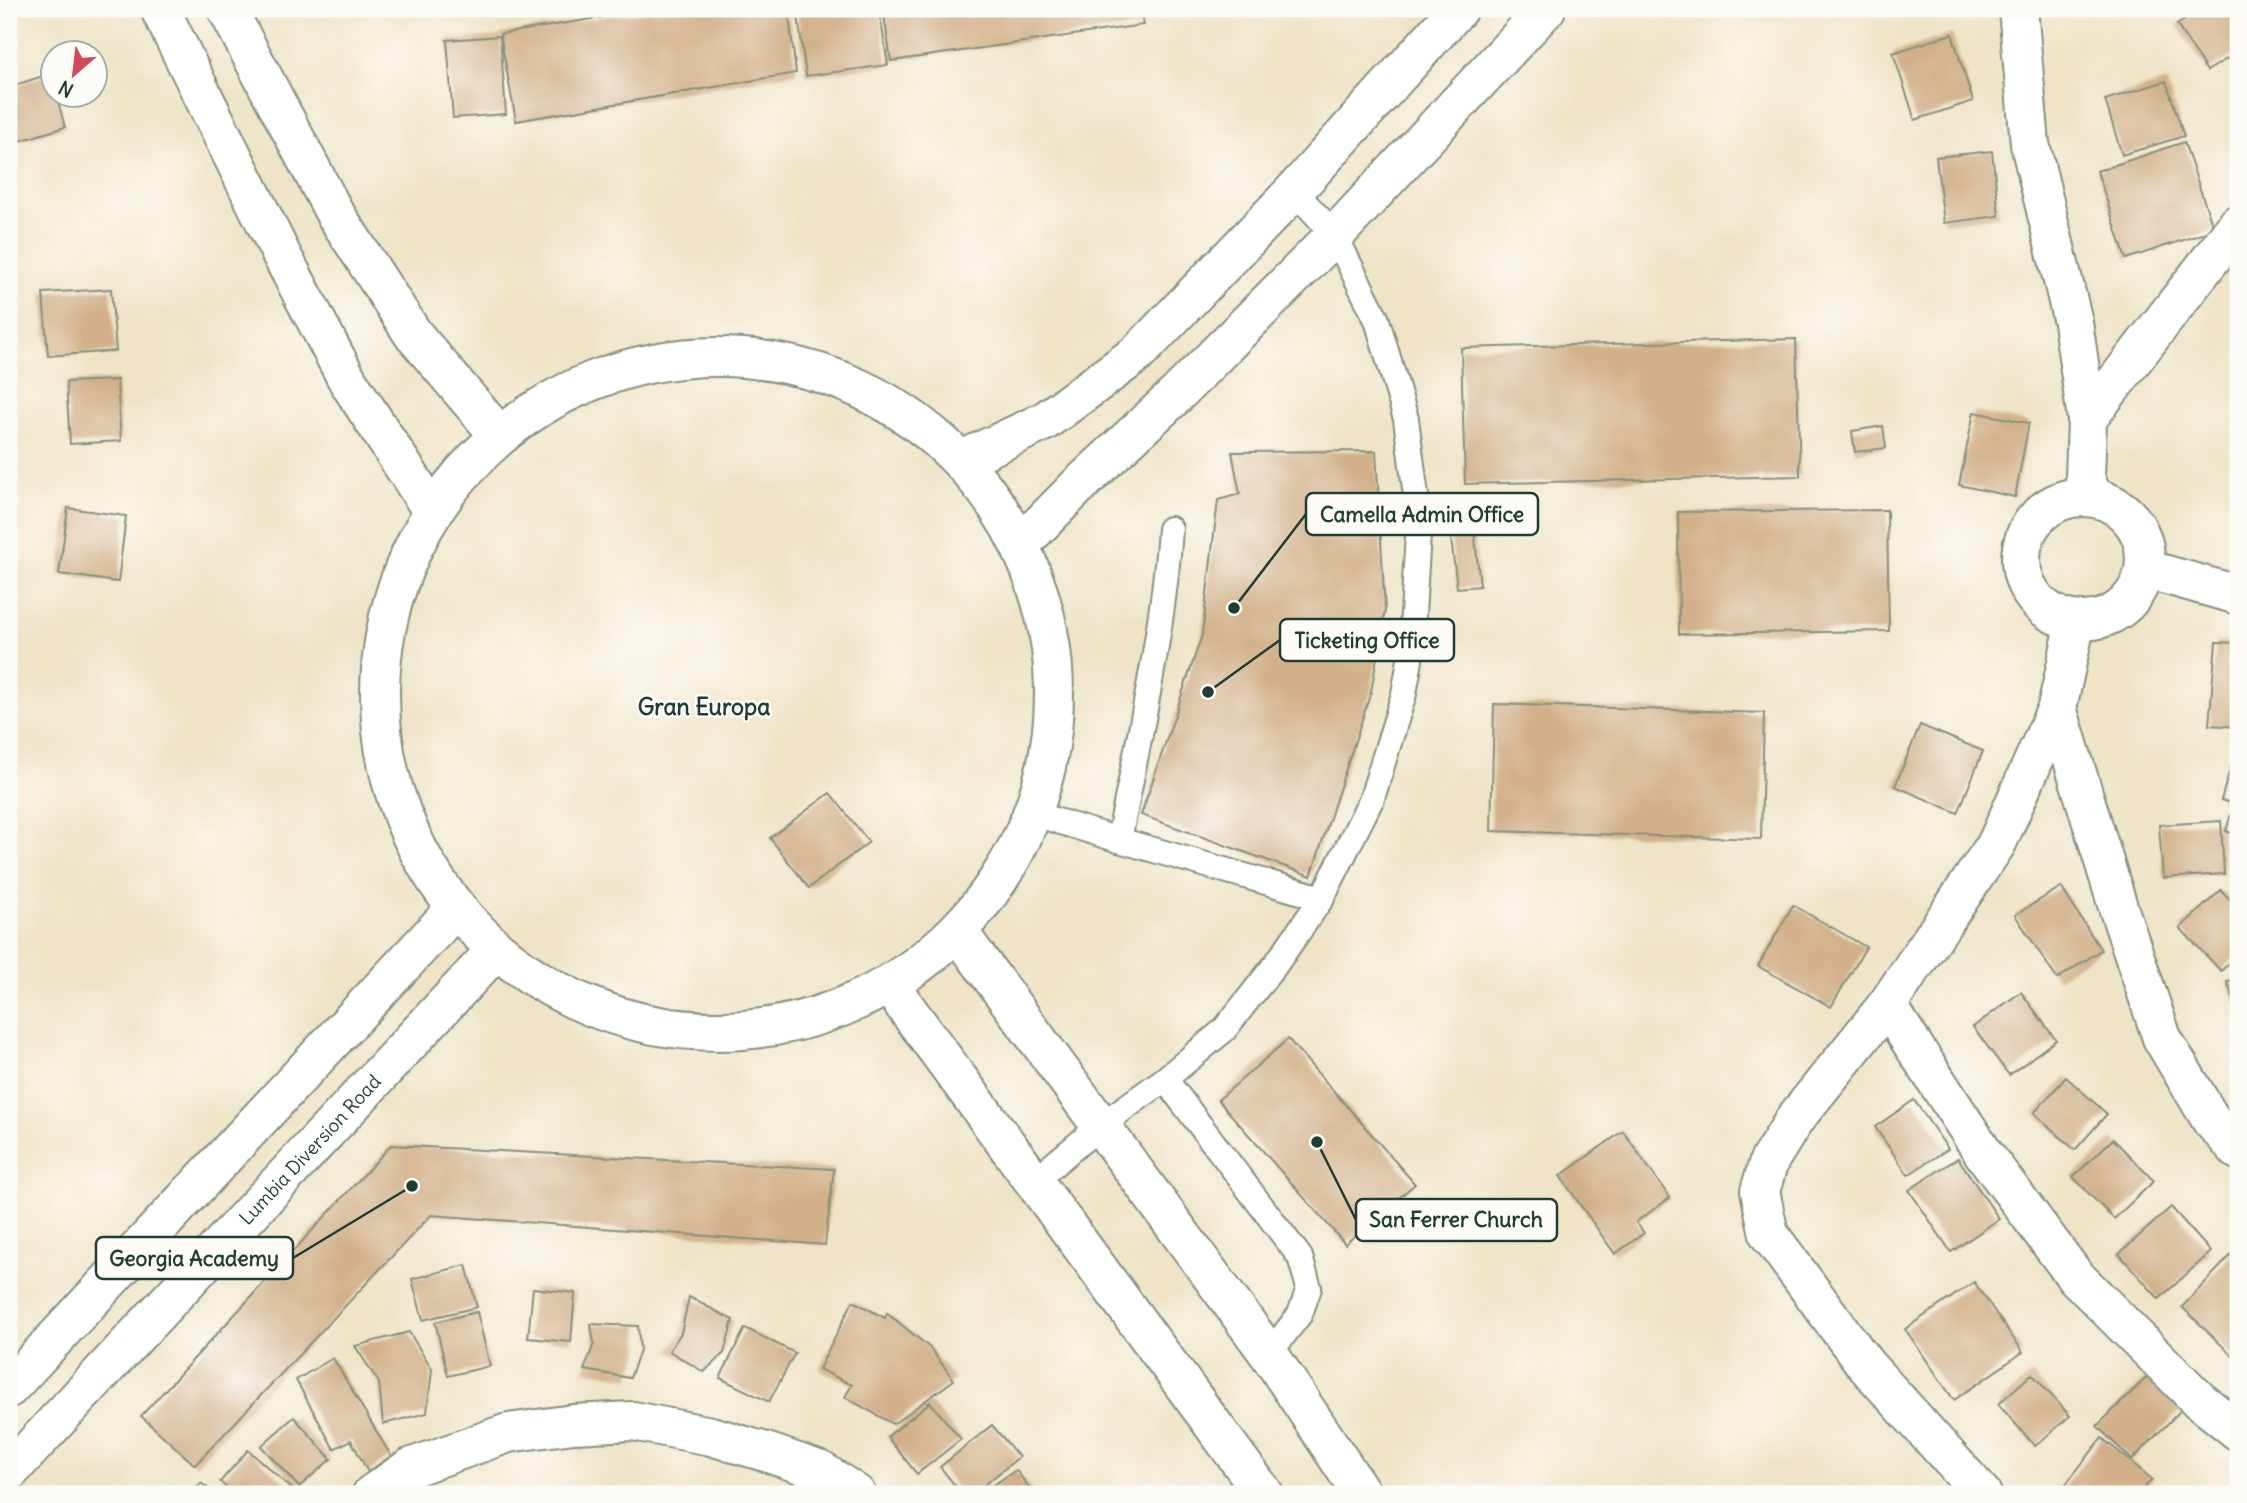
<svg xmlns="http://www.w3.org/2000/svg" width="2247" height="1503" font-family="Delius,sans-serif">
<rect width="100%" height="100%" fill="#fdfcf7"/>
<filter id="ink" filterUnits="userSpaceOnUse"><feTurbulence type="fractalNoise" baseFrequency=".0143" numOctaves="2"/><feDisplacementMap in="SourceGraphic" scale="14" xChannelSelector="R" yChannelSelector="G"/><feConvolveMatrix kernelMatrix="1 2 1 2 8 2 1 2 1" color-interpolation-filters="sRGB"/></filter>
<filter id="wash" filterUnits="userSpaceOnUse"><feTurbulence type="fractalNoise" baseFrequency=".00686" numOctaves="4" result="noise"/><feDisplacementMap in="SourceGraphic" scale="28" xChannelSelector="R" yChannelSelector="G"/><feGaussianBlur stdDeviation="1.57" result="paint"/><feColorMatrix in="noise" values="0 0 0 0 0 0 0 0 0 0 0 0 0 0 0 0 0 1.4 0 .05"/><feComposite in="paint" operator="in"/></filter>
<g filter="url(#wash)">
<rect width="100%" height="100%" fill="#efe4c7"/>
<g id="blocks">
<!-- building -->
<g fill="#d2b18a">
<path d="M674,9h114l8,64 -280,48 -16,-87 116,-19z"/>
<path d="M797,9h82l9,56 -82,11z"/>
<path d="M883,9h258l2,16 -252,36z"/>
<path d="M2202,9h36v43l-31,19 -30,-46z"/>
<path d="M1952,34l21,67 -58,19 -22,-67z"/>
<path d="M500,36l6,78 -53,4 -6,-78z"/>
<path d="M49,74l3,20h4l9,33 -55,17 -1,-57z"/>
<path d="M2166,81l18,55 -62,19 -17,-55z"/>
<path d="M2184,142l30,88 -88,29 -29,-88z"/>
<path d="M1992,151l7,65 -55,7 -8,-66z"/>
<path d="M111,289l5,62 -68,5 -5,-63z"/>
<path d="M1796,339l4,137 -335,8 -4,-136z"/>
<path d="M117,380l4,61 -51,3 -4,-62z"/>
<path d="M1974,412l55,11 -14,74 -56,-12z"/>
<path d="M1883,426l3,22 -31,4 -3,-21z"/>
<path d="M1376,451l9,160 -14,81 -60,184 -170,-61 61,-180 16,-135 22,-6 -8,-42z"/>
<path d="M68,508l58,8 -8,66 -59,-8z"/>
<path d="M1887,510l2,121 -210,3 -1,-122z"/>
<path d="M1474,528l6,58 -23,2 -7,-58z"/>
<path d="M2216,642l22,1v84l-29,-2z"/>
<path d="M1494,704l270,9 -3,126 -270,-8z"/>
<path d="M1920,725l63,26 -25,62 -63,-27z"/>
<path d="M2233,759l5,2v74l-12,-4 8,-27 -13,-4z"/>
<path d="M830,793l39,49 -60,46 -39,-50z"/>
<path d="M2221,821l3,53 -61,4 -4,-53z"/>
<path d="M2061,887l40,63 -44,29 -42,-64z"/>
<path d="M2221,890l17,18v46l-17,17 -41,-43z"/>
<path d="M1793,905l73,42 -35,60 -73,-41z"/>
<path d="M2238,977v31l-11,-26z"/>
<path d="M2021,992l35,48 -47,35 -36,-48z"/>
<path d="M1288,1039l127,145 -70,60 -127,-144z"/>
<path d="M2066,1077l41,37 -32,36 -41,-37z"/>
<path d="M1914,1100l34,49 -40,26 -33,-48z"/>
<path d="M1623,1131l47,67 -34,24 8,11 -29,21 -55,-78z"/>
<path d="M2113,1139l41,42 -40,38 -41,-42z"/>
<path d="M391,1145l443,24 -9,76 -394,-30 -236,250 -54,-49z"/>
<path d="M1958,1158l41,61 -48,33 -42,-62z"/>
<path d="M2171,1207l40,45 -52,47 -40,-45z"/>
<path d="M2233,1253l5,5v103l-56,-54z"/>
<path d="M466,1265l11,42 -54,13 -11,-41z"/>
<path d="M1974,1282l49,70 -69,48 -49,-71z"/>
<path d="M533,1288l42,5 -4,49 -43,-4z"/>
<path d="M689,1297l44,23 -9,33 -20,19 -35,-21 12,-18z"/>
<path d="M853,1301l32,17 2,-5 43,35 24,32 -61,44 -48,-27 7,-12 -33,-16z"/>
<path d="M477,1312l13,54 -42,10 -13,-54z"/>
<path d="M591,1324l47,2 2,24 -10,28 -46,-8 10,-26z"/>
<path d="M745,1328l50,25 -26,49 -49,-24z"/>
<path d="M409,1332l23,37 -5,44 -44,11 -4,-41 -24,-37z"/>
<path d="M333,1358l58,98 -23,16 -17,-32 -17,9 -38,-69z"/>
<path d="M2032,1374l38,42 -35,30 -37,-42z"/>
<path d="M2148,1376l34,33 -50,51 -35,-34z"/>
<path d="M930,1402l31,37 -44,35 -30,-37z"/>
<path d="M294,1417l37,42 -32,28 -38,-41z"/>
<path d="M992,1425l27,32 -46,37h-11l-22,-27z"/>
<path d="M2102,1438l50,41 -13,15h-70l-7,-5z"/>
<path d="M248,1450l50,44h-64l-14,-12z"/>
<path d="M1016,1470l18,24h-54z"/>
<path d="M201,1483l14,11h-24z"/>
</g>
</g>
</g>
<g filter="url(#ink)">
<use href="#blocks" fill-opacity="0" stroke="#87907e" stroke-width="2"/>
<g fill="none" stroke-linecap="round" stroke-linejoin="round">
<defs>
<g id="lane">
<path d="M1035,814l84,26 203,58"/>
<path d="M1119,840c20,-103 44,-206 51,-311"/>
<path d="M1165,1079l135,178 9,31 -9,26 -31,40"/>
<path d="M1034,1181l67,-56 64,-46 59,-49 52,-66 46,-66 50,-100 32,-104 6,-34 9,-141 -13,-100 -29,-99 -42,-85 -41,-44"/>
</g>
<g id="street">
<path d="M160,9l121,245 67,127 83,128"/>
<path d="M227,9l107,203 79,122 85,100"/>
<path d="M2018,9l12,135 43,178 14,97 -2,59 8,19"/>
<circle cx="717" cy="694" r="337"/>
<path d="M2087,419l151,-195"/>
<path d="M962,460l83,-39 93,-68 156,-162 164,-182"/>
<circle cx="2083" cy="559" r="62"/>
<path d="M1021,544l56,-57 99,-92 159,-160 211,-226"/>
<path d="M2145,569l93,26"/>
<path d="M2057,708l61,199 44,131 49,82 27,30"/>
<path d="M959,933l310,421 93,140"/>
<path d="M890,986l374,508"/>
<path d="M1887,1005l97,149 91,122 124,124 39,31"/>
<path d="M9,1388l446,-479"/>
<path id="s1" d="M9,1472l487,-522"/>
<path d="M372,1494l38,-26 98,-35 65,-9 60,-3 78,15 58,17 52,18 35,23"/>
<path d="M1982,1494l-117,-130 -96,-130 -9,-43 9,-30 26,-42 92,-114 110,-162 60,-135 19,-87"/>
</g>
</defs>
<!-- lane casing -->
<use href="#lane" stroke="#87907e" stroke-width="28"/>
<!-- street casing -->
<use href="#street" stroke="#87907e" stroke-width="42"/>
<!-- lane -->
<use href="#lane" stroke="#fff" stroke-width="24"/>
<!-- street -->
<use href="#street" stroke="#fff" stroke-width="38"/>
</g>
</g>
<g text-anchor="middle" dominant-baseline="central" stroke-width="5" stroke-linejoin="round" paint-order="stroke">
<!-- street labels -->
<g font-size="19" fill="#1f3d34" stroke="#fdfcf7">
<text stroke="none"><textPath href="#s1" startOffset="441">Lumbia Diversion Road</textPath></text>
</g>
<!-- quarter labels -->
<g font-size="23" font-weight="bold" fill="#1f3d34" stroke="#fdfcf7">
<text x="704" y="706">Gran Europa</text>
</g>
</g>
<!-- callouts -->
<path fill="none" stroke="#1f3d34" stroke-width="2.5" d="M1234 608L1306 514M1208 692L1280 640M1317 1142L1356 1220M412 1186L293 1258"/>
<g fill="#1f3d34" stroke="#fdfcf7" stroke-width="2.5">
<circle cx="1234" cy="608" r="7"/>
<circle cx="1208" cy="692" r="7"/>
<circle cx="1317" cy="1142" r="7"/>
<circle cx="412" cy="1186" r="7"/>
</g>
<g fill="#fdfcf7" stroke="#1f3d34" stroke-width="2.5">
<rect x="1306" y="493" width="232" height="42" rx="7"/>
<rect x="1280" y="619" width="174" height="42" rx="7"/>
<rect x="1356" y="1199" width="201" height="42" rx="7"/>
<rect x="96" y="1237" width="197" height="42" rx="7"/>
</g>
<g font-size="21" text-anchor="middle" font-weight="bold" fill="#1f3d34">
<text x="1422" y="522">Camella Admin Office</text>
<text x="1367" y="648">Ticketing Office</text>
<text x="1456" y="1227">San Ferrer Church</text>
<text x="194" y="1266">Georgia Academy</text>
</g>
<!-- margin -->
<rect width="2247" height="1503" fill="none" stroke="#fdfcf7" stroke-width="35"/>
<!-- north arrow -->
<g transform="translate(74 74) rotate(208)"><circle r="33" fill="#fdfcf7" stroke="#a4b0a9" stroke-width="2"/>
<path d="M0-5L12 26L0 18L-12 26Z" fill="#d1495b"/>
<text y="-10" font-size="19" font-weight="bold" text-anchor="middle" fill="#1f3d34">N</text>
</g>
</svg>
